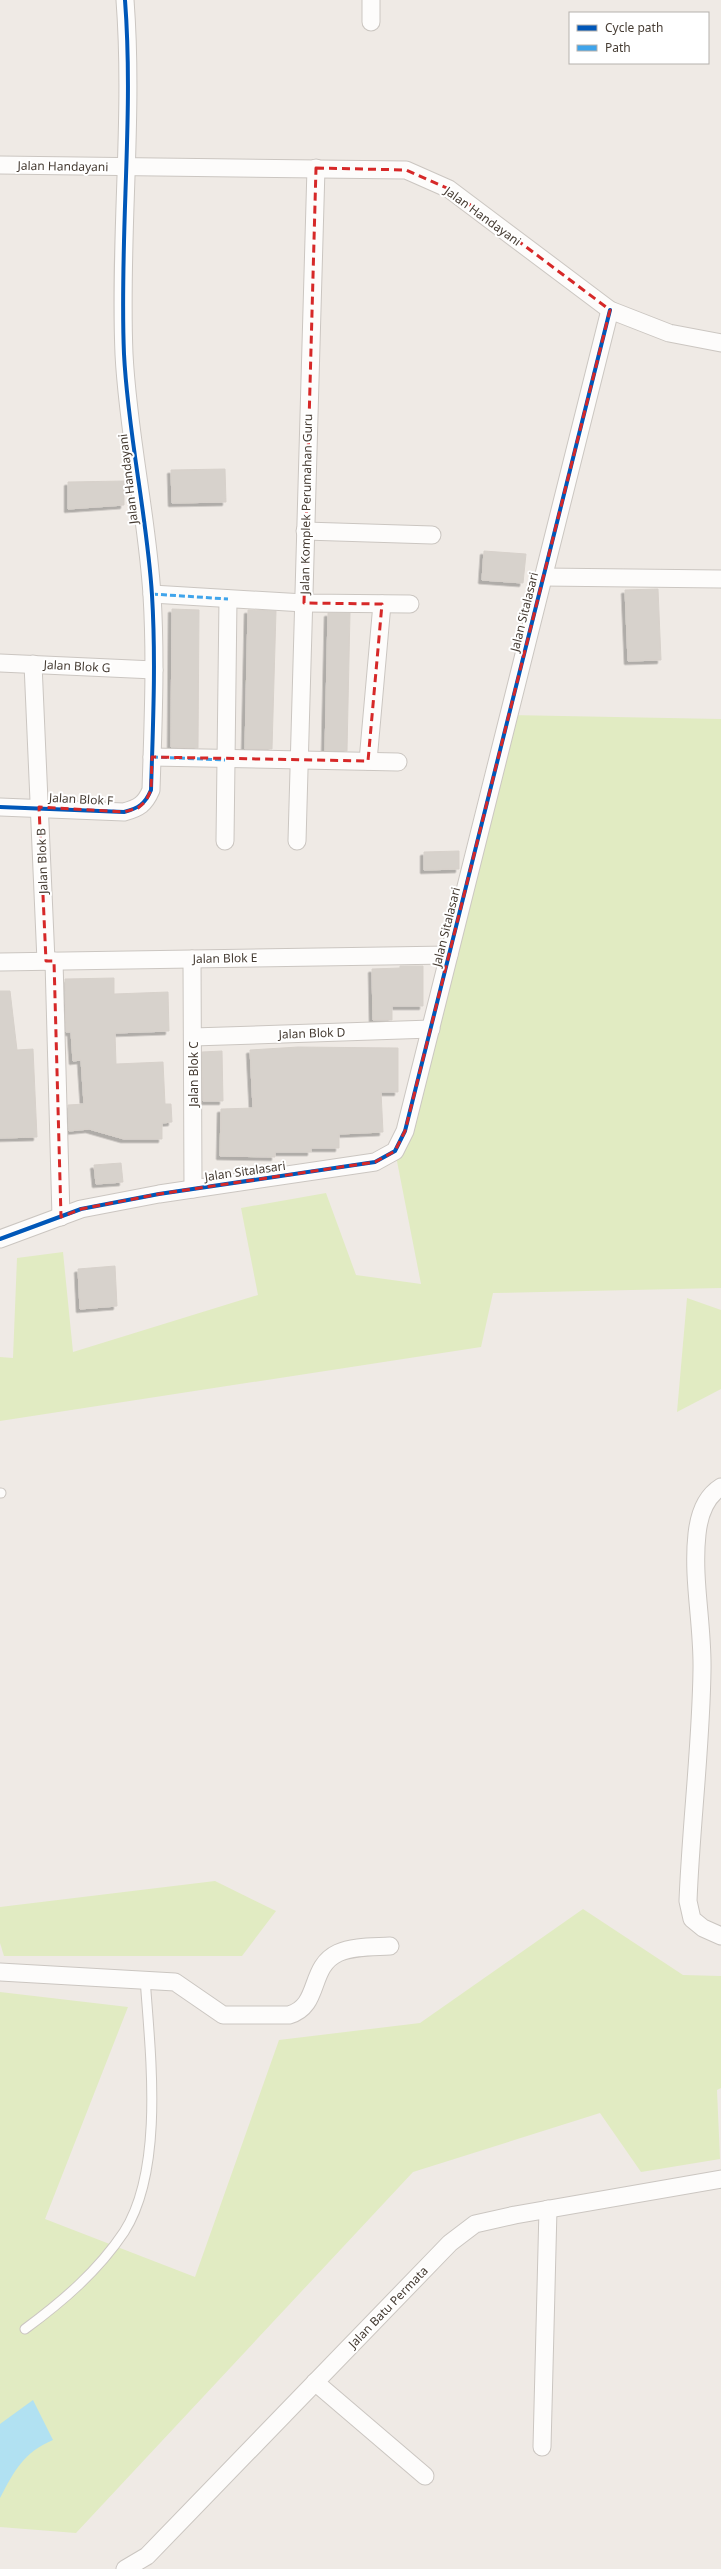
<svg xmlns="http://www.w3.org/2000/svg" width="721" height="2569" font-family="'Noto Sans',sans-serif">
<defs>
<filter id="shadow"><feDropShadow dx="-3.5" dy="3.5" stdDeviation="0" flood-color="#0004"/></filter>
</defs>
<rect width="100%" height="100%" fill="#efeae5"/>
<!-- green -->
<g fill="#e1ebc2">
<path d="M509,715l212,4v569l-228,5 -12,54 -481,74v-64l13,1 4,-100 46,-6 10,100 185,-57 -17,-87 85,-15 30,82 65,9 -26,-133z"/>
<path d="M687,1298l34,12v79l-44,23z"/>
<path d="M215,1881l61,30 -34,45h-238l-4,-13v-36z"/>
<path d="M583,1909l100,66 38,1v112l-4,2 3,69 -79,13 -41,-59 -187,59 -337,361 -76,-6v-535l128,15 -83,212 150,58 84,-237 141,-17z"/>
</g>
<!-- water -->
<path fill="#b1e1f2" d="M33,2400l20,40c-30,13 -38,30 -53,58v-74z"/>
<!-- building -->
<g fill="#d7d2cc" stroke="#d7d1cb" filter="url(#shadow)">
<path d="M225,469l1,33 -54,1 -1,-33z"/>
<path d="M124,481v24l-56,4v-27z"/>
<path d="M484,551l42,3 -3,29 -41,-3z"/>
<path d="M658,589l3,71 -33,1 -3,-71z"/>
<path d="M172,609l27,1 -1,138 -27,-1z"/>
<path d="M248,610l28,1 -4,138h-27z"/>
<path d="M328,613h22l-3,138h-22z"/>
<path d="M459,851v18l-35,1v-18z"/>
<path d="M400,966h23v40h-31v14h-19l-1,-51 28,-1z"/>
<path d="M114,978v16l54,-2 1,39 -54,2 1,31 47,-2 2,42h6l1,18 -10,1v16h-38l-35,-10 -20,2 -1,-26 16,-1 -3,-44 -8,1 -2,-29h-5l-1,-53z"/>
<path d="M0,991h10l7,59 16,-1 4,88 -37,1z"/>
<path d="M298,1047l100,1v44h-17l2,40 -44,2v14h-28v4h-36v5l-55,-1 1,-47 32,-1 -3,-58z"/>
<path d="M222,1051l1,50h-20l-1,-49z"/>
<path d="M121,1163l2,19 -27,2 -2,-19z"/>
<path d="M115,1266l2,40 -37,3 -2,-40z"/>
</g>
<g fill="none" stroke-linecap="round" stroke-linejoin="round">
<defs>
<g id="service">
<path d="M0,1493h1"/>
<path d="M25,2329c38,-28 73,-58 99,-97 41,-64 26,-181 21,-254"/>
</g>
<g id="minor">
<path d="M371,22v-22"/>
<path d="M0,165l406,5 43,19 161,121 59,23 52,10"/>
<path d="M305,531l127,4"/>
<path d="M543,577l178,2"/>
<path d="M152,594l152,9 106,1"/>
<path d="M0,663l154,7"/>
<path d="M33,664l13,297"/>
<path d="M152,757l246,5"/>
<path d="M368,761l14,-157"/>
<path d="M0,807l124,5c15,-4 21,-8 27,-22 2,-65 5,-130 1,-195 -5,-80 -24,-160 -28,-241 -5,-118 10,-236 1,-354"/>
<path d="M225,841l3,-242"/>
<path d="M297,841l19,-673"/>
<path d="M192,959l1,230"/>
<path d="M54,961l7,256"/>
<path d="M0,962l449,-7"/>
<path d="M193,1037l238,-8"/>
<path d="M0,1239l81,-30 78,-15 216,-32 20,-11 10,-20 205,-821"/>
<path d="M721,1487c-16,10 -22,28 -24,47 -5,45 6,91 5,136 -1,77 -11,154 -14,231l4,18 11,9 18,8"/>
<path d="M0,1972l175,10 48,33h66c32,-9 19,-48 49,-62 15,-7 36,-6 52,-7"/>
<path d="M315,2382l110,94"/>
<path d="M542,2447l6,-238"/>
<path d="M125,2569l22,-13 303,-313 25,-19 40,-9 206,-36"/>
</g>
</defs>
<!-- service casing -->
<use href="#service" stroke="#cbc6c1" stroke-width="11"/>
<!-- minor casing -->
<use href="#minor" stroke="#cbc6c1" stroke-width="19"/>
<!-- service -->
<use href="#service" stroke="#fdfcfb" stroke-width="9"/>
<!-- minor -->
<use href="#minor" stroke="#fdfcfb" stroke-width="17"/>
<!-- quiet -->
<g stroke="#3fa4eb" stroke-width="3" stroke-dasharray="6 3" stroke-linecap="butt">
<path d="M152,594l76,5"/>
<path d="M152,757l73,3"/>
</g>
<defs>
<g id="cycleway">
<path d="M0,807l124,5c15,-4 21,-8 27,-22 2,-65 5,-130 1,-195 -5,-80 -24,-160 -28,-241 -5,-118 10,-236 1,-354"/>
<path d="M0,1239l81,-30 78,-15 216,-32 20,-11 10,-20 205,-821"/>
</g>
</defs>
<!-- cycleway casing -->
<use href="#cycleway" stroke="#fff" stroke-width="6"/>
<!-- cycleway -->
<use href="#cycleway" stroke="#0057b8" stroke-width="4"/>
</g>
<!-- marked area -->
<path fill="none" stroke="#d62828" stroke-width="3" stroke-dasharray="8 5" stroke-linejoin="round" d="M316,168l90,2 43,19 161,121 -205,821 -10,20 -20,11 -216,32 -78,15 -20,8 -7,-256h-8l-7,-154 85,5 14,-4 8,-7 5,-11 1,-33 216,4 14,-157 -78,-1z"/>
<g text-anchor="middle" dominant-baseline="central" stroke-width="4" stroke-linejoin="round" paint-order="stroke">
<!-- street labels -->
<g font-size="12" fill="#453b32" stroke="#fff">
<text transform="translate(63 166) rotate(1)">Jalan Handayani</text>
<text transform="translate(483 216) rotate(36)">Jalan Handayani</text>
<text transform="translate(128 479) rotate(-97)">Jalan Handayani</text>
<text transform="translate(306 504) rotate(-89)">Jalan Komplek Perumahan Guru</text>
<text transform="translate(524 612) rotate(-76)">Jalan Sitalasari</text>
<text transform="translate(77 666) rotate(3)">Jalan Blok G</text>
<text transform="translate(81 799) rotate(3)">Jalan Blok F</text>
<text transform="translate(42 861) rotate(-92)">Jalan Blok B</text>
<text transform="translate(446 927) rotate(-76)">Jalan Sitalasari</text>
<text transform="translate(225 958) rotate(-1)">Jalan Blok E</text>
<text transform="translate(312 1033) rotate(-2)">Jalan Blok D</text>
<text transform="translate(193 1074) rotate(-90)">Jalan Blok C</text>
<text transform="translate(245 1171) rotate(-8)">Jalan Sitalasari</text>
<text transform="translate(388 2307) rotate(-46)">Jalan Batu Permata</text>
</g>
</g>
<!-- legend -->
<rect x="569" y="12" width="140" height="52" fill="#ffffff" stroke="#b5b1ad"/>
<rect x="577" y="25" width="20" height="6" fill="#0057b8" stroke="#b5b1ad"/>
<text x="605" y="32" font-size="12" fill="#453b32">Cycle path</text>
<rect x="577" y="45" width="20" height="6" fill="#3fa4eb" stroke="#b5b1ad"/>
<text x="605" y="52" font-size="12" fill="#453b32">Path</text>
</svg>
